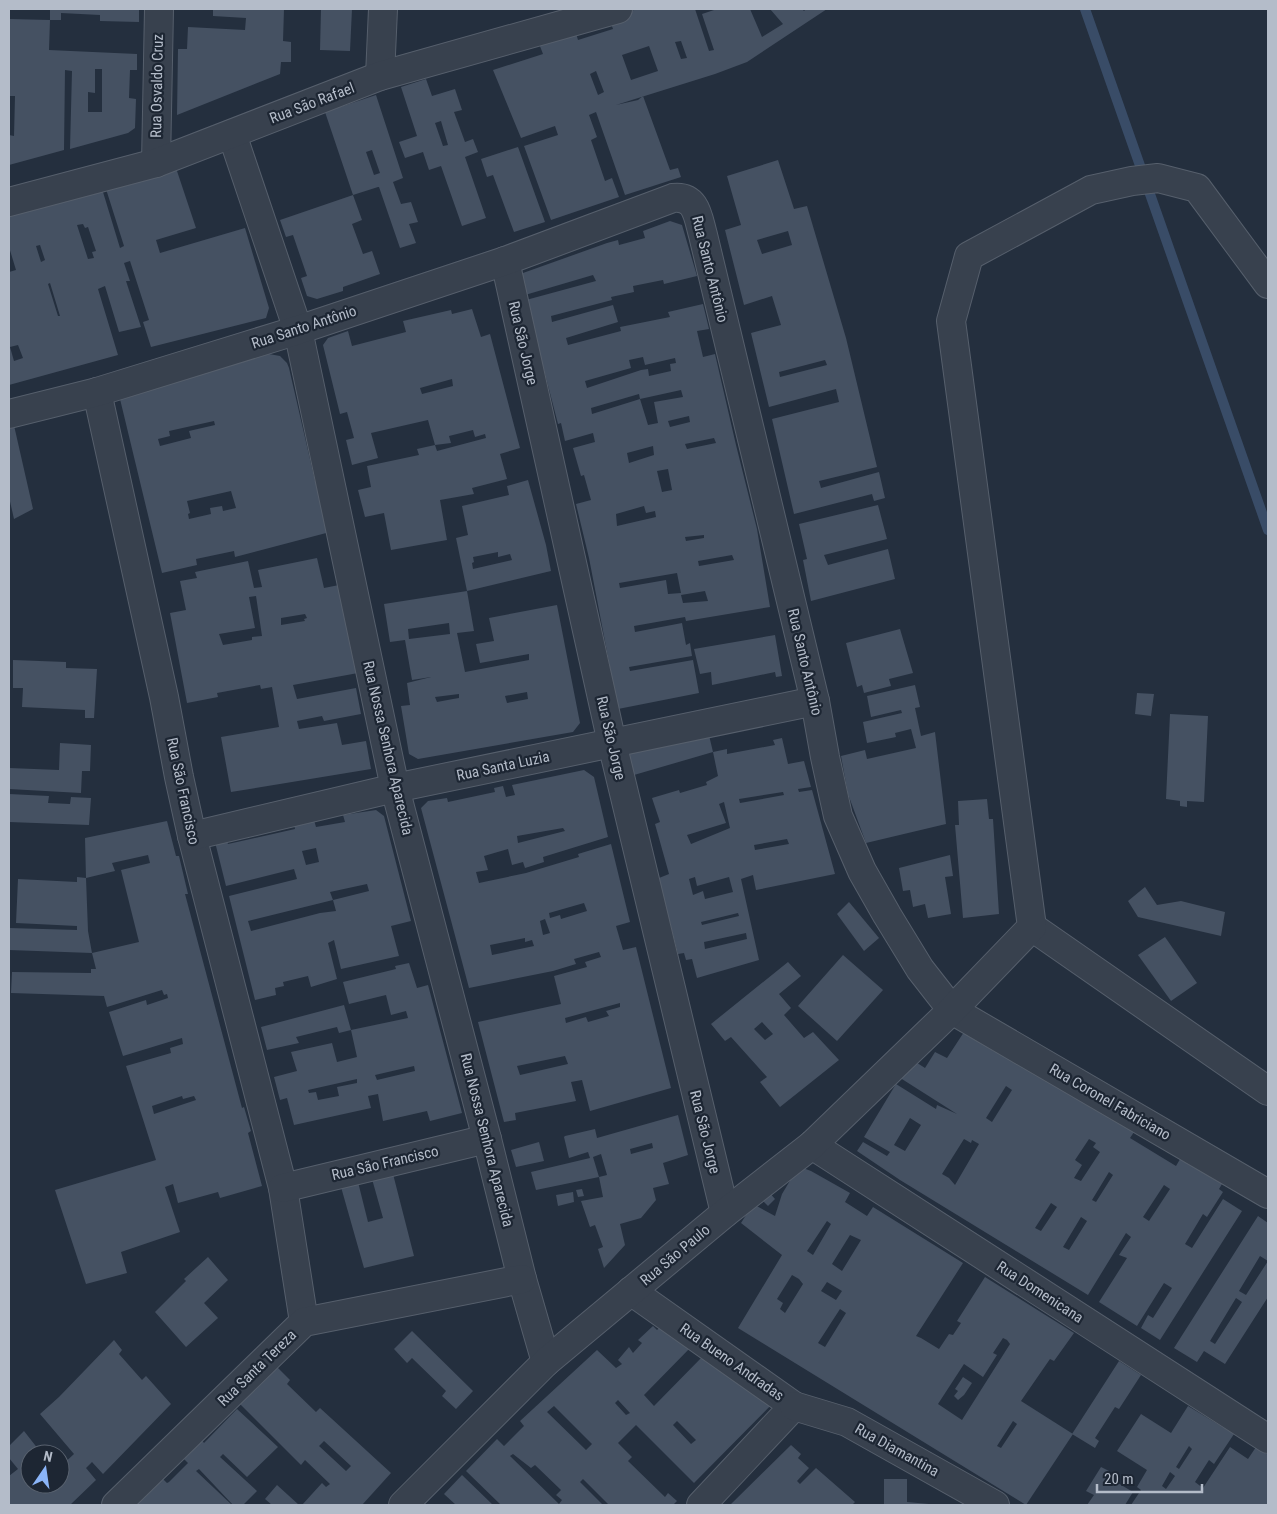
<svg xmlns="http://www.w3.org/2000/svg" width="1277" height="1514" font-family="'Roboto Condensed',sans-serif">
<rect width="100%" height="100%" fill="#242f3e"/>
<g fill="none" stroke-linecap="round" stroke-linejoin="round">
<!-- stream -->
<path stroke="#394c67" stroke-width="10" d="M1085,9l183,521"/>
</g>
<!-- building -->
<g fill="#455162" fill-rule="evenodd">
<path d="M50,9h89v13l-39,-1v-6l-39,-2v7h-11z"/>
<path d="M213,9h71l-1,32 8,1v20h-10l-1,12 -103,41 1,-66h9l1,-22 57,3 1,-12 -33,-2z"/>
<path d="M321,9h31l-2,42 -30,-1z"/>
<path d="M637,9h58l14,42 5,-1 -12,-36 15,-5h33l12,28 21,-13 -13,-15h32l2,2 2,-2h21l-80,53 -32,12 -80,25 -19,6 22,-5 5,-4 27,74 8,-2 3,9 -56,18 -29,-83 -7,3 8,22 -6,3 14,41 7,-3 7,19 -68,23 -27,-74 34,-11 -3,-9 -34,12 -28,-68 50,-16 -5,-13 37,-11 3,10 35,-11 -4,-11zM681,41l6,17 -6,1 -6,-17zM649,46l9,25 -27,9 -9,-25zM596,71l8,21 -6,3 -8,-21z"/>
<path d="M9,19l41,1 -1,30 88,4v16h-7l-1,28 7,1 -1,29 -7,5 -58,16 2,-78 -7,-1 -1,80 -55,15v-30l5,1 1,-40h-6zM95,69h7v43h-14v-20l7,1z"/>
<path d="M426,79l6,17 23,-7 7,21 -8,2 11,30 8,-3 5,13 -13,5 21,61 -24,8 -21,-60 -12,4 -6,-18 -18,6 -6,-16 18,-6 -16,-49zM441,121l7,24 -5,1 -8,-23z"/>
<path d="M376,95l27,83 -10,4 8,22 10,-2 7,20 -9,2 7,19 -16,5 -21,-61h-1l-25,8 9,25 -10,4 11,30 9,-3 8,23 -37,13v4l-26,8 -10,-3 -6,-18 6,-2 -14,-41 -7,2 -6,-17 73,-25 -28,-83zM372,150l8,23 -6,2 -8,-23z"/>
<path d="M518,147l27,75 -31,10 -21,-57 -6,2 -6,-18z"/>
<path d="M778,160l16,49 13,-3 5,17 34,115 31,129 -58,14 2,7 58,-16 6,26 -11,3 -2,-7 -78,20 -22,-95 67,-17 -3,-13 -67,18 -18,-74 30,-8 -9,-29 -28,9 -19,-75 16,-5 -14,-49zM788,231l4,14 -30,9 -5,-14zM825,360l2,5 -47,12 -1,-5z"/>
<path d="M176,168l20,60 -40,12 4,13 85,-25 24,80 -3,10 -115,29 -8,-25 6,-2 -19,-59 -6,2 6,18h-4l15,46 -22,5 -14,-46 -7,3 20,66 -109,30v-113l7,-2 -7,-23v-39zM106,189l18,57 -4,2 -17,-56zM83,224l2,4 3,-1 8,24 -4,1 2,6 -6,1 -11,-34zM40,245l5,15 -4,2 -5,-16zM50,283l10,33h-2l-10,-32zM18,345l5,13 -9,3 -4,-14z"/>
<path d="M670,221l12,4 15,51 -33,8 -1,-4 -30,6 1,6 -23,5 1,3 -61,16 1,6 61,-17 5,17 -52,16 2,7 53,-14 -1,-4 50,-10 -2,-5 35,-8 6,25 -12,2 6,26 12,-3 21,91 21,84 13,78 -84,14 -1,-4 -51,9 1,6 47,-9 4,22 4,-2 2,13 -63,11 1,4 63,-11 6,33 -81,16 -29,-151 -13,-54 15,-4 -7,-25 -3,1 -8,-28 22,-6 -2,-9 -28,8 -4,-18 -3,1 -32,-124 70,-19 -3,-6 -68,20 -4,-15 2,-7 84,-30 11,-3 1,5 26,-7 -2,-7zM643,357l2,8 30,-7 1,5 -6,1 1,7 -22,5 -1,-7 -7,1 -54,18 -2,-7 46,-13 -2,-8zM681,390l2,7 -29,5 4,21 -10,2 -8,-26 -48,15 -1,-6 48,-14 1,5zM689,416l1,6 -20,5 -2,-6zM714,438l2,5 -29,6 -2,-5zM653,446l1,9 -25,8 -2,-10zM668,469l4,21 -10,2 -5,-21zM644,506l2,7 9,-2 1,6 -39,9 -1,-12zM704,535v3l-18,3 -1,-4zM732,555l2,5 -35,6 -1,-5zM677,573l4,20 -13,1 -2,-14 -46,8 -1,-5zM705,591l3,10 -25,2 -2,-8z"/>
<path d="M472,309l9,28 9,-3 30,114 -20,6 7,25 -35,9 2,6 -34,6 7,40 -56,10 -7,-37 -19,4 -7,-27 13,-3 -4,-21 52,-11 -2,-6 18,-4 2,6 49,-13 -1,-4 -10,3 -2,-7 -24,6 2,7 -16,2 -7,-25 -57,13 7,25 -26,7 -6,-25 8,-2 -7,-26 -7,2 -17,-69 5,-7 20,-7 4,15 54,-14 -3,-11 48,-11 1,4zM452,379l1,7 -31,8 -2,-6z"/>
<path d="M269,354l11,2 7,7 2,5 26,113 6,-1 9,52 -95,25 -1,-6 -38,8 1,6 -35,8 -42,-174zM214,421l1,4 -26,6 2,7 -31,8 -2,-7 12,-3 -1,-5zM231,491l5,17 -13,3 -1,-5 -12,2 1,6 -22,5 -1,-5 2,-1 -3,-12z"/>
<path d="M13,421l20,88 -19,10 -5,-22v-75z"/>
<path d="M528,480l18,65 5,26 -84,20 -11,-53 12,-3 -6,-29 47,-11 -2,-9zM498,552v5l12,-3 2,6 -39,9 -1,-6 2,-1 -1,-5z"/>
<path d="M878,505l9,34 -63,16 4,10 60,-16 7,30 -84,22 -8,-41 4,-1 -8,-35z"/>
<path d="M317,558l7,30 15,-3 19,88 -65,12 4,14 59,-11 5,26 -37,7 -2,-5 -25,5 2,8 38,-6 5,22 24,-4 5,28 -140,23 -10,-55 58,-10 -7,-40 -11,2 -1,-4 -43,8 1,4 -31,6 -17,-90 16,-3 -6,-29 17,-3 -2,-6 53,-11 6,27 8,-1 -4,-17zM256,596l6,40 -10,1v3l-29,5 -4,-11 36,-6 -6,-31zM305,614l2,4 -3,1 1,2 -24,4v-7z"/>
<path d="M467,591l7,40 -17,2 8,39 64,-12v-6l-49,9 -4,-19 18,-3 -5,-23 68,-13 23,118 -7,9 -155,27 -9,-5 -8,-48 9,-1 -3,-22 24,-6 -19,3 -7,-40 -15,2 -6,-38zM449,623l1,11 -41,5 -1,-10zM527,692l1,7 -21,4 -2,-7zM459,694v4l-6,1 -16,3 -2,-5z"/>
<path d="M900,629l13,44 -24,6 2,7 -27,7 -2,-8 -5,2 -11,-44z"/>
<path d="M775,635l7,41 -6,1 -1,-5 -63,13 -1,-13 -11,2 -6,-25z"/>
<path d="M13,660l53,2v6l31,1 -3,49h-9v-8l-63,-3 1,-19h-10z"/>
<path d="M915,685l5,22 -5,1 6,28 14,-4 11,92 -80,19 -18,-49 -7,-38 24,-6 2,9 49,-11 -5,-19 -16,4 1,4 -29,6 -4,-21 39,-9 -1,-3 -30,7 -4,-21z"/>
<path d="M1137,693l17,1 -3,22 -16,-2z"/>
<path d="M1170,714l38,2 -4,86 -17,-1v6l-7,-1v-5l-14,-2z"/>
<path d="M708,731l5,21 14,-3v5l48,-9 -2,-5 9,-2 6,26 16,-3 7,26 -13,2 1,3 13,-2 23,84 -79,16 -3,-15 -12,4 18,81 -62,18 -5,-19 -6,1 -2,-7 -6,1 -13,-51 -6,-25 10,-4 -14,-50 5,-2 -8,-24 27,-8 1,3 27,-8 -1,-3 12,-6 -5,-24 -79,23 -6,-26zM783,792l1,3 -44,8 -1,-4zM724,802l6,26 -39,16 -4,-9 39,-12 -7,-19zM787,839l2,5 -34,6 -1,-5zM695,877l2,9 32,-9 4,15 -28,7 -2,-8 -10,4 -4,-16zM738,913l1,3 -37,9 -1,-3zM746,933l1,6 -42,10 -1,-7z"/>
<path d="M60,743l31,2 -1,26h-8l-1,22 -72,-4v-21l50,2z"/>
<path d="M584,770l10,7 14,60 -65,20 1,5 -19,6 -2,-6 -11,3 -4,-16 -24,7 4,14 -12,2 3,11 47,-10 53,-16 -1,-3 33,-10 19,78 -14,4 7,24 13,-3 35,141 -81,23 -8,-31 -11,2 5,19 -61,12 1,7 -12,2 -26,-100 83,-18 -7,-28 33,-9 -2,-5 16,-5 -2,-5 -25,7 2,5 -23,7 -84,17 -48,-180 7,-7 19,-3 1,4 47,-10 -1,-4 9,-2 3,11 9,-2 -3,-10zM563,828l2,3 -47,12 -1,-7zM584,903l3,8 -26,8 -1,-4 -10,3 -1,-5zM545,919l5,14 -7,2 -3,-14zM525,938v4l7,-2 2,6 -42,9 -2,-10zM620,1003v4l-14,4 3,5 -21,6 -2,-5 -20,6 -1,-5zM565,1056l3,8 -48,11 -3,-9z"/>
<path d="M9,794l40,2 -1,7 22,1 1,-7 20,1 -2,27 -80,-3z"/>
<path d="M987,799l2,20h4l6,95 -36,4 -8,-93h4l-1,-24z"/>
<path d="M376,810l8,6 27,105 -20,5 8,30 -58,13 -7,-29 -6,3 9,36 -26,8 -3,-11 -25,6 1,4 -9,2 1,7 -21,5 -26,-104 68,-17 -3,-10 -68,17 -11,-44 11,-3 2,5 67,-15 -1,-5 20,-4 2,7 29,-5 -2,-7zM316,848l3,14 -13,3 -4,-14zM367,884l2,7 -36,9 3,11 -16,2 -69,18 -3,-10 85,-21 -3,-8z"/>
<path d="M167,821l9,35h3l9,38h-3l57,214 2,-1 7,24 -3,2 14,53 -42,12 -2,-6 -40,11 -5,-19 -8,3 15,45 -59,20 6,21 -41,11 -31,-94 101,-30 -30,-94 45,-13 -1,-5 13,-4 -1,-6 -59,18 -14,-44 37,-12 1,5 21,-7 -1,-4 -3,1 -2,-5 -55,17 -3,-11 -93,-3 1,-21 79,1v-4h5l-4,-16 47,-11 -18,-72 29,-7 -2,-8 -36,8 3,8 -29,7 2,53 4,22 -83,-3v-22l68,2v-4l-61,-3 2,-44 59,3v-5l9,1 -1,-40zM182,1096l1,3 11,-3 2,4 -42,14 -2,-8z"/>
<path d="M950,855l3,21 -8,1 6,37 -23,4 -3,-14 -12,3 -3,-17 -7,1 -4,-23z"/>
<path d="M1145,887l12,18 24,-4 44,11 -4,24 -83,-19 -10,-16z"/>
<path d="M849,902l30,36 -15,13 -27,-37z"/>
<path d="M1165,937l32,46 -26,18 -33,-46z"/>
<path d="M843,955l40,35 -46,51 -39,-35z"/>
<path d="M788,962l13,14 -22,18 12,14 -7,7 20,23 9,-6 26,28 -59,47 -20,-25 7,-5 -36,-40 -6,4 -14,-17zM762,1022l11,12 -8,6 -11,-11z"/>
<path d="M409,963l8,25 11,-3 34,128 -32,8 -3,-10 -44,10 -5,-27 -10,2 3,12 -77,17 -7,-27 -7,2 -6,-23 23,-6 -6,-19 41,-9 5,19 20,-5 -6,-27 -12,3 -2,-6 -41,10 3,6 -32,7 -6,-23 83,-22 7,25 57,-12 -2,-7 -15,4 -5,-20 -37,9 -6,-22 53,-13 -1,-3zM414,1066l1,5 -38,9 -2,-5zM357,1079v4l-20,4 2,9 -21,4 -2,-8 -7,1 -1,-3z"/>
<path d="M964,1032l31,20 6,-9 137,83 -8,12 46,28 7,-12 42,25 -6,10 4,3 -16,25 -4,-3 -18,30 7,4 31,-49 19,12 -82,129 -19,-12 7,-13 5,3 19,-30 -8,-5 -27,43 -38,-24 28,-44 -8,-3 12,-18 -5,-4 -38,62 -188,-115 -43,-29 6,-9 24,14 3,-4 -26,-15 32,-53 40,25 1,-4 20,9 -63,-40 17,-15 14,9 10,-16 12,6zM1006,1086l6,4 -20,32 -6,-4zM910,1118l11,7 -16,26 -11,-6zM964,1139l7,4 1,-3 7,4 -24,41 -6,-7 -7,-4zM1089,1139l7,4 -3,4 7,5 -19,29 -7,-3 8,-13 -7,-5zM1109,1172l4,3 -17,27 -4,-2zM1164,1185l6,4 -21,32 -6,-4zM1051,1203l6,4 -16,24 -6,-3zM1081,1217l6,4 -18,29 -6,-3z"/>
<path d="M678,1115l10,40 -25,8 6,21 -16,4 3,12 -15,18 -21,6 5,21 -21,23 -6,-19 5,-2 -8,-22 -5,2 -9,-26 22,-4 -4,-20 8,-2 -6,-21 -8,3 6,20 -63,13 -5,-18 59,-14 -2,-6 -19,6 -5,-21 1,-1 30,-7 2,9zM652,1143l1,5 -22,6 -1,-5z"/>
<path d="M539,1142l5,19 -28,6 -5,-17z"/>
<path d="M803,1168l8,3 39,22 -5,9 22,14 6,-9 90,56 -47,73 5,2 18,11 10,-15 4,1 8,-12 -4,-2 28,-44 89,56 -20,28 -4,-2 -29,42 52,33 -47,71 -288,-177 44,-73 -41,-32 12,-19 22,12 7,-22 12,-20zM827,1221l4,3 -18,31 -6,-4zM850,1235l11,5 -19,31 -10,-7zM792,1275l7,4 4,5 -18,29 -5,-4 3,-6 -6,-4zM827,1282l15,9 -6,9 -15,-9zM840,1309l6,4 -21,34 -7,-4zM1003,1338l4,2 3,4 -48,76 -24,-16 26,-40 19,13 14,-22 -4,-2zM1013,1421l4,3 -16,24 -4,-2z"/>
<path d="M393,1174l21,82 -50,12 -23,-81 17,-5 10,40 15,-4 -11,-39z"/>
<path d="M582,1189l2,7 -6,1 -2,-7z"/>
<path d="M768,1191l7,8 -7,7 -8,-8z"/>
<path d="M573,1192l1,10 -16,4 -2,-11z"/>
<path d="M1258,1216l10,7v74l-43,67 -21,-13 -7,11 -23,-14zM1260,1256l8,5 -22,34 -7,-4zM1236,1298l6,4 -27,42 -5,-3z"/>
<path d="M208,1257l20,23 -24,23 14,15 -32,29 -31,-35 31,-31 -2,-2z"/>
<path d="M653,1326l4,4 3,-3 31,20 -47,48 10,11 50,-51 71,46 -81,82 -58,-58 -18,18 14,14 -4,4 37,36 3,-4 9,8 -4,4h-64l-26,-26 -3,3 23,23h-102l-35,-34 31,-32 7,7 20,-20 -4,-5 77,-71 19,18 6,-4 -4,-4 11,-13 4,6 9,-10 -4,-3zM618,1400l12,13 -4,2 -11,-12zM554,1406l38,38 -6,6 -39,-38zM677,1421l19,19 -5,4 -18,-19zM513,1454l18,14 4,-3 26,25 -5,5 6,5 -3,4 -49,-48z"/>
<path d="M412,1331l61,60 -17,18 -14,-13 4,-5 -34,-33 -5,5 -13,-14z"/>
<path d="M114,1340l8,10 -3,4 23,26 4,-4 25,28 -68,70 -11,-12 -6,6 10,12 -26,25h-61v-29l9,-7 -9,-11v-12l15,-15 18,23h-12v30h30v-17l14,-13 -34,-40 19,-17z"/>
<path d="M271,1361l19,19 -3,4 29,28 4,-4 71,65 -29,32h-60l20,-22 4,4 4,-3 -25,-24 -4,5 -66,-66zM324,1441l27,25 -5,5 -27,-25z"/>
<path d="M1119,1361l22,14 -22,34 -4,-2 -20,31 4,3 -4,7 -23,-14z"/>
<path d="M963,1377l9,6 -8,12 -6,5 -4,-4 4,-5 -3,-2z"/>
<path d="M1188,1406l46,28 -20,30 -5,-4 -14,22 8,6 27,-41 18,12 8,-12 12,8v50h-137l10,-15 -4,-3 10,-17 -30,-19 24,-37 30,19zM1189,1446l3,3 -13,20 -3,-2zM1170,1472l5,4 -9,13 -4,-3z"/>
<path d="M237,1409l41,38 -31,30 -24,-23 -3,3 37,34 -14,14h-10l-34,-36 -3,2 36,34h-105l31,-31 9,9 2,-1 19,-19 -10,-10 23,-14 3,4z"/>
<path d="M791,1445l10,9 -3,4 11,10 -12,13 3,3 16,-16 39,34 -3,3h-122z"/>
<path d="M1101,1467l8,4 -3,5 27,16 -8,13h-38l7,-10 -8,-4z"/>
<path d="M462,1475l31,30h-37l-12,-11z"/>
<path d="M884,1479h23v23l22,2v1h-45z"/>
<path d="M277,1485l22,20h-27l-7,-6z"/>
</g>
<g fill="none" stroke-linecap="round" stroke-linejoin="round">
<defs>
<g id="minor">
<path d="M380,76l3,-67"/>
<path d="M232,134l66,196 97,458 92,351 35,140 24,83"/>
<path d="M156,163l3,-154"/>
<path d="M9,202l147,-39 224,-87 238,-67"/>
<path d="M505,261l107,482 113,470"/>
<path d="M97,392l67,305 15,80 13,59 91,352 21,134"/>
<path d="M9,414l88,-22 201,-62 207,-69 168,-63c24,-3 25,20 30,37l112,466 10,56 13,59 24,55 25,44 33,54 32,41 316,184"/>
<path d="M192,836l203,-48 420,-87"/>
<path d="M1032,927l236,164"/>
<path d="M812,1145l456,294"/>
<path d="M283,1188l204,-49"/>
<path d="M631,1291l163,115 -93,99"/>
<path d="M794,1406l53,16 148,83"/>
<path d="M116,1505l188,-183 218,-43"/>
<path d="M403,1505l143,-143 179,-149 87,-68 140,-135 80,-83 -81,-606 18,-65 122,-66 41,-9 26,-3 39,10 71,96"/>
</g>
</defs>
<!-- minor casing -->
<use href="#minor" stroke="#565f6c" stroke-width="30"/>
<!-- minor -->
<use href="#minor" stroke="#38414e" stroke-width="28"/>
</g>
<g text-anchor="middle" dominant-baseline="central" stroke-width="4.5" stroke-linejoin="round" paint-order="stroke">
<!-- street labels -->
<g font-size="15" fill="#b4bcc9" stroke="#1d2633">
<text transform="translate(157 86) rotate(-89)">Rua Osvaldo Cruz</text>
<text transform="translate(312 103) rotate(-21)">Rua São Rafael</text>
<text transform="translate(710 269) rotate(76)">Rua Santo Antônio</text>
<text transform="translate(304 327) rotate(-18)">Rua Santo Antônio</text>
<text transform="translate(523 343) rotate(77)">Rua São Jorge</text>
<text transform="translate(805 662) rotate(77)">Rua Santo Antônio</text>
<text transform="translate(611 738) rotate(77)">Rua São Jorge</text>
<text transform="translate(388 748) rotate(77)">Rua Nossa Senhora Aparecida</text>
<text transform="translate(503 766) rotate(-12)">Rua Santa Luzia</text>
<text transform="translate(183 791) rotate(78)">Rua São Francisco</text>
<text transform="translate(1110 1102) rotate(30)">Rua Coronel Fabriciano</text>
<text transform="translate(705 1132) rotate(76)">Rua São Jorge</text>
<text transform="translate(487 1140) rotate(76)">Rua Nossa Senhora Aparecida</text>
<text transform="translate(385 1163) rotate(-13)">Rua São Francisco</text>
<text transform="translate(675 1255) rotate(-40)">Rua São Paulo</text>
<text transform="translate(1040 1292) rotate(33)">Rua Domenicana</text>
<text transform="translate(732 1362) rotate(35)">Rua Bueno Andradas</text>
<text transform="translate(257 1368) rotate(-44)">Rua Santa Tereza</text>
<text transform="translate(897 1450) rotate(29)">Rua Diamantina</text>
</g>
</g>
<!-- border -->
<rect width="1277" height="1514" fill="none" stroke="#b4bcc9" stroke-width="20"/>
<!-- north arrow -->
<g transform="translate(45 1469) rotate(13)"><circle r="24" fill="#1d2633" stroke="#59626f"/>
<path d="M0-4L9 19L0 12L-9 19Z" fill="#8ab4f8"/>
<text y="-8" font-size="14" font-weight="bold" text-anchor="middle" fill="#b4bcc9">N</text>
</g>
<!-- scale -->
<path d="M1097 1484v8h105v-8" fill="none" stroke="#b4bcc9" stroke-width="2.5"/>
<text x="1104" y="1484" font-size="15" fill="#b4bcc9" stroke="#1d2633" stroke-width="4" paint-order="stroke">20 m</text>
</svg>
